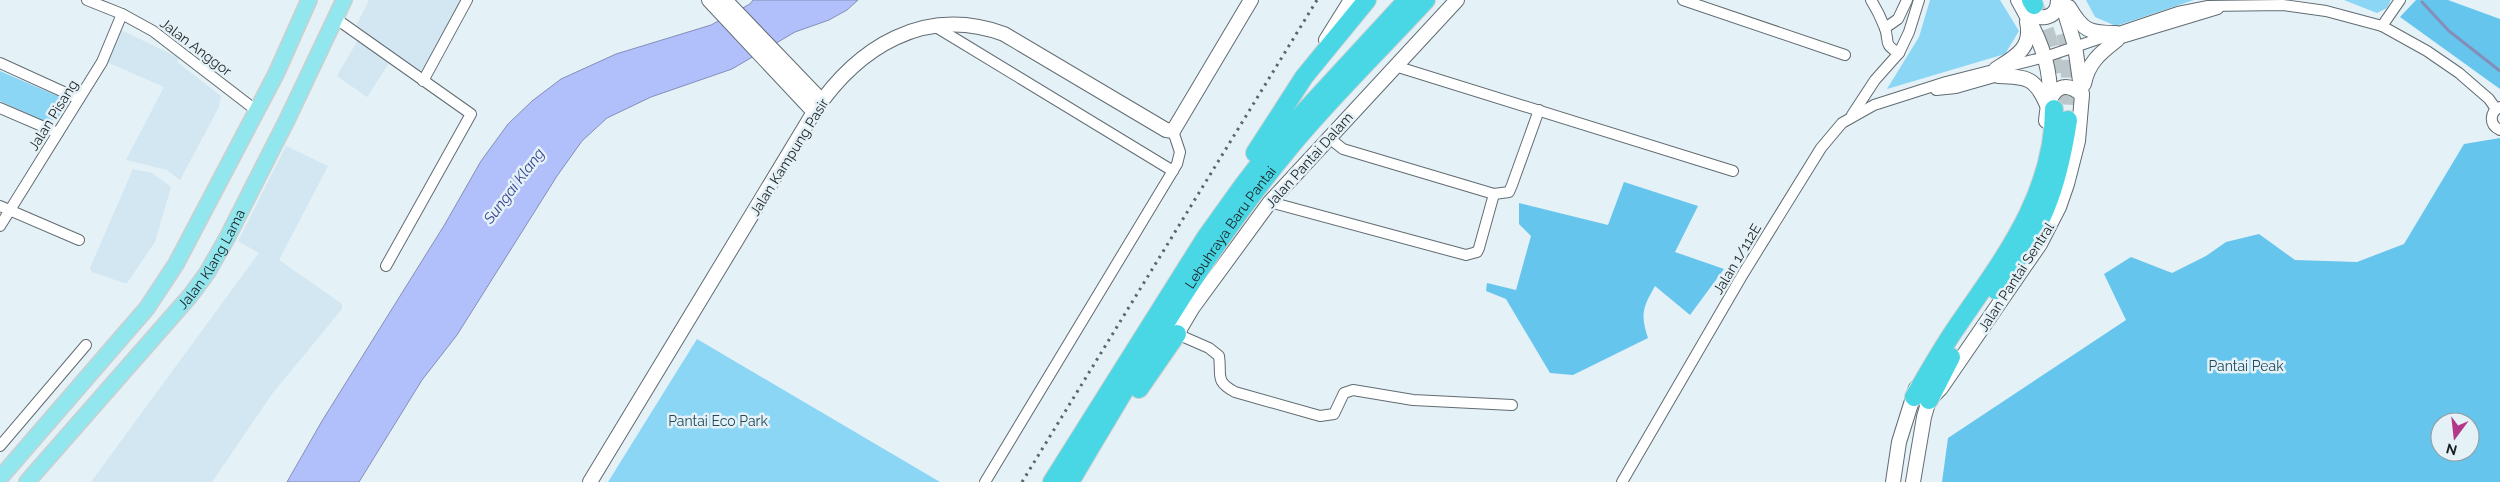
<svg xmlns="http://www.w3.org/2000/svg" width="2500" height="482" font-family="Raleway,sans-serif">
<rect width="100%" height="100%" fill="#e4f1f7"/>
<!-- built -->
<g fill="#d2e7f1">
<path d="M369,0h94l-41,75 -28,-20 -27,42 -30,-21 25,-43 -7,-5z"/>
<path d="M119,29l60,29 -2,4 44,34 -2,11 -39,73 -13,-10 -41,-10 38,-73 -57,-25z"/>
<path d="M286,146l42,20 -49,94 63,44v5l-70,85 -60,88h-121l168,-229 -21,-12z"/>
<path d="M133,169l19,4 19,14 -16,55 -28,41h-3l-32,-11 -2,-4z"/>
</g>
<!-- green -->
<g fill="#8bd5f5">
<path d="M1930,0h70l19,31 -14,23 -118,35 32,-52z"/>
<path d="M2086,0h108l-78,26 -21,-9z"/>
<path d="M2344,0h47l-4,8 -10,5z"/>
<path d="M0,71l62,27 3,9 -8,12 -11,3 -46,-21z"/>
<path d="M697,339l243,143h-332z"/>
</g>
<!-- forest -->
<g fill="#66c5ed" fill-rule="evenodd">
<path d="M2416,0h32l52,19v70l-100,-72z"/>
<path d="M2500,138v344h-558l6,-44 178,-118 -22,-46 27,-17 41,16 34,-17 20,-14 33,-8 36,26 62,2 47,-18 60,-100zM2440,422h30v30h-30z"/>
<path d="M1624,182l74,24 -23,46 49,17 -34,46 -35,-29c-12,21 -15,28 -7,52l-75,37 -23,-2 -44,-74 -20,-8 1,-8 29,7 15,-54 -12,-12v-21l89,22z"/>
</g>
<!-- water -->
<path fill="#b1bffa" stroke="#848fb9" d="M753,0h105l-11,10 -18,10 -34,12 -63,37 -81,28 -44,21 -25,23 -25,35 -100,159 -35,45 -63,102h-72l35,-61 123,-197 36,-63 27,-37 24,-23 29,-22 55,-25 95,-29 39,-21z"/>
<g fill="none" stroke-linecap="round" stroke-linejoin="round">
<!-- stream -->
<path stroke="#848fb9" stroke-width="3" d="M2422,2l27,29 51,40"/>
<!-- highway-tunnel -->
<g stroke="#bcc7cc" stroke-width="18" stroke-dasharray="18 9" stroke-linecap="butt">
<path d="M2034,5c16,31 22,61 21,96"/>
<path d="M2065,33c8,28 4,59 3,87"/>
</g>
<defs>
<g id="street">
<path d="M87,0l35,14 31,17 104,80"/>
<path d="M1683,0l162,55"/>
<path d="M1871,0c5,8 10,18 13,26 7,15 -3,17 15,27"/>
<path d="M335,18l136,96 -85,152"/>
<path d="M2382,26l18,-26"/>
<path d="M936,27l237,144"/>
<path d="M1885,28l13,-9 9,-19"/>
<path d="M2112,41l106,-32"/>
<path d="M0,63l79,36"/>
<path d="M1395,66l338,105"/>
<path d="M423,81l44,-81"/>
<path d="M1936,90l20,-2 49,-14"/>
<path d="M2500,107c-11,5 -11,18 0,23"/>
<path d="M0,108l58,25"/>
<path d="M1852,115l23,-35 24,-27 10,-21 10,-32"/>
<path d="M1329,138l14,11 151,45 15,-2 3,-7 27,-75"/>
<path d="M1270,202l196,53 11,-3 2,-4 15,-54"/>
<path d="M0,206l79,34"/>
<path d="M0,226l102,-164 20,-48"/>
<path d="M1177,334l32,14 10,8c3,19 -5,25 16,36l85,24 14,-2 10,-21 9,-3 60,10 99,5"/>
<path d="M0,446l86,-101"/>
<path d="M985,482l192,-318 3,-12 -7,-21"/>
<path d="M1622,482l121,-208 78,-126 21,-25 32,-18 72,-23 99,-25 133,-45 30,-6 75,-1 43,6 56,15 45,25 32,22 30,26 7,10"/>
</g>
<g id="secondary">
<path d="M709,0l105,112"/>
<path d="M725,0l97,101"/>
<path d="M2018,0c14,25 28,50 31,79 2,14 -2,29 -3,42"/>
<path d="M2069,7c14,24 20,26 47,26"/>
<path d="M2025,12c13,8 33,9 33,-12"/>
<path d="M1326,40l25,-40"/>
<path d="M1996,69c19,-12 37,-21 31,-47"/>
<path d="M1998,76c29,1 37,1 49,29"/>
<path d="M2084,84c4,-21 16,-31 33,-44"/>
<path d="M2049,102c7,-17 19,-20 33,-7"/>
<path d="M1177,334l16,-27 77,-105 187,-202"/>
<path d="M590,482l224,-370c44,-65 110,-107 190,-78l162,96 7,1 78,-131"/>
<path d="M1893,482l6,-40 17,-54"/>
<path d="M1913,482l11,-65 5,-17 12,-12 99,-144 19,-37 8,-23 11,-43 4,-46 -7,-49 -14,-46"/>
</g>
<g id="primary">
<path d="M0,478l147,-170 29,-44 100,-190 33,-74"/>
<path id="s1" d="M27,482l163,-186 17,-23 20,-35 60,-118 57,-120"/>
</g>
<g id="highway">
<path d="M2031,0l3,5"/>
<path d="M1255,153l49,-76 63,-77"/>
<path d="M1996,290c45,-59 61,-97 72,-170"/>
<path d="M1139,389l38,-55"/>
<path d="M1914,397c14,-24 28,-49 44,-72 46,-67 96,-131 96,-216"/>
<path d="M1929,400l22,-43"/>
<path d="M1052,482l154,-245 38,-53 34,-44 129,-140"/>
<path id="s2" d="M1070,482c68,-114 135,-233 220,-335 42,-51 91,-98 136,-147"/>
</g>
</defs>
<!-- street casing -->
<use href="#street" stroke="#616c72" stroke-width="12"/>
<!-- secondary casing -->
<use href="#secondary" stroke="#616c72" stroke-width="16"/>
<!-- primary casing -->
<use href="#primary" stroke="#cdcece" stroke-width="18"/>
<!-- highway casing -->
<use href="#highway" stroke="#cdcece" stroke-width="20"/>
<!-- street -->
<use href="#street" stroke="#fff" stroke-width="10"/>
<!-- secondary -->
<use href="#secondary" stroke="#fff" stroke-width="14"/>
<!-- primary -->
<use href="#primary" stroke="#92e7ef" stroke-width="15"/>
<!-- highway -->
<use href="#highway" stroke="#4ad7e5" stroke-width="18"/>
<!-- rail -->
<path stroke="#5d6568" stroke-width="3" stroke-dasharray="2.5 5" stroke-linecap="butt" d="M1022,482l295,-482"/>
</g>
<g text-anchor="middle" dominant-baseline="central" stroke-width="5" stroke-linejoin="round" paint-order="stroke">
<!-- street labels -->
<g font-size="14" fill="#1a1f21" stroke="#e4f1f7">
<text transform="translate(196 47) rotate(37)">Jalan Anggor</text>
<text transform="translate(53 115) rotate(-58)">Jalan Pisang</text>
<text transform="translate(789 157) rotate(-58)">Jalan Kampung Pasir</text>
<text transform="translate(1309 160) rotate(-48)">Jalan Pantai Dalam</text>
<text stroke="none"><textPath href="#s2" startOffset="301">Lebuhraya Baru Pantai</textPath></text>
<text stroke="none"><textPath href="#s1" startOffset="290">Jalan Klang Lama</textPath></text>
<text transform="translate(1737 259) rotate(-59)">Jalan 1/112E</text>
<text transform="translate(2016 277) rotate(-57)">Jalan Pantai Sentral</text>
</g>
<!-- park labels -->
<g font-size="14" fill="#224b5c" stroke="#e4f1f7">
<text x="2246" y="366">Pantai Peak</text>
<text x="718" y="421">Pantai Eco Park</text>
</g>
<!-- water labels -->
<g font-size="15" font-style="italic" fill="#363f92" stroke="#e4f1f7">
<text transform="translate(514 186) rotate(-53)">Sungai Klang</text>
</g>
</g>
<!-- north arrow -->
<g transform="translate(2455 437) rotate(195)"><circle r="24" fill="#e4f1f7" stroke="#939da1"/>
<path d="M0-4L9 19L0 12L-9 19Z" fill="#b33889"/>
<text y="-8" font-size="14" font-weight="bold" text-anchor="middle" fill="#1a1f21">N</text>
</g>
</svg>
